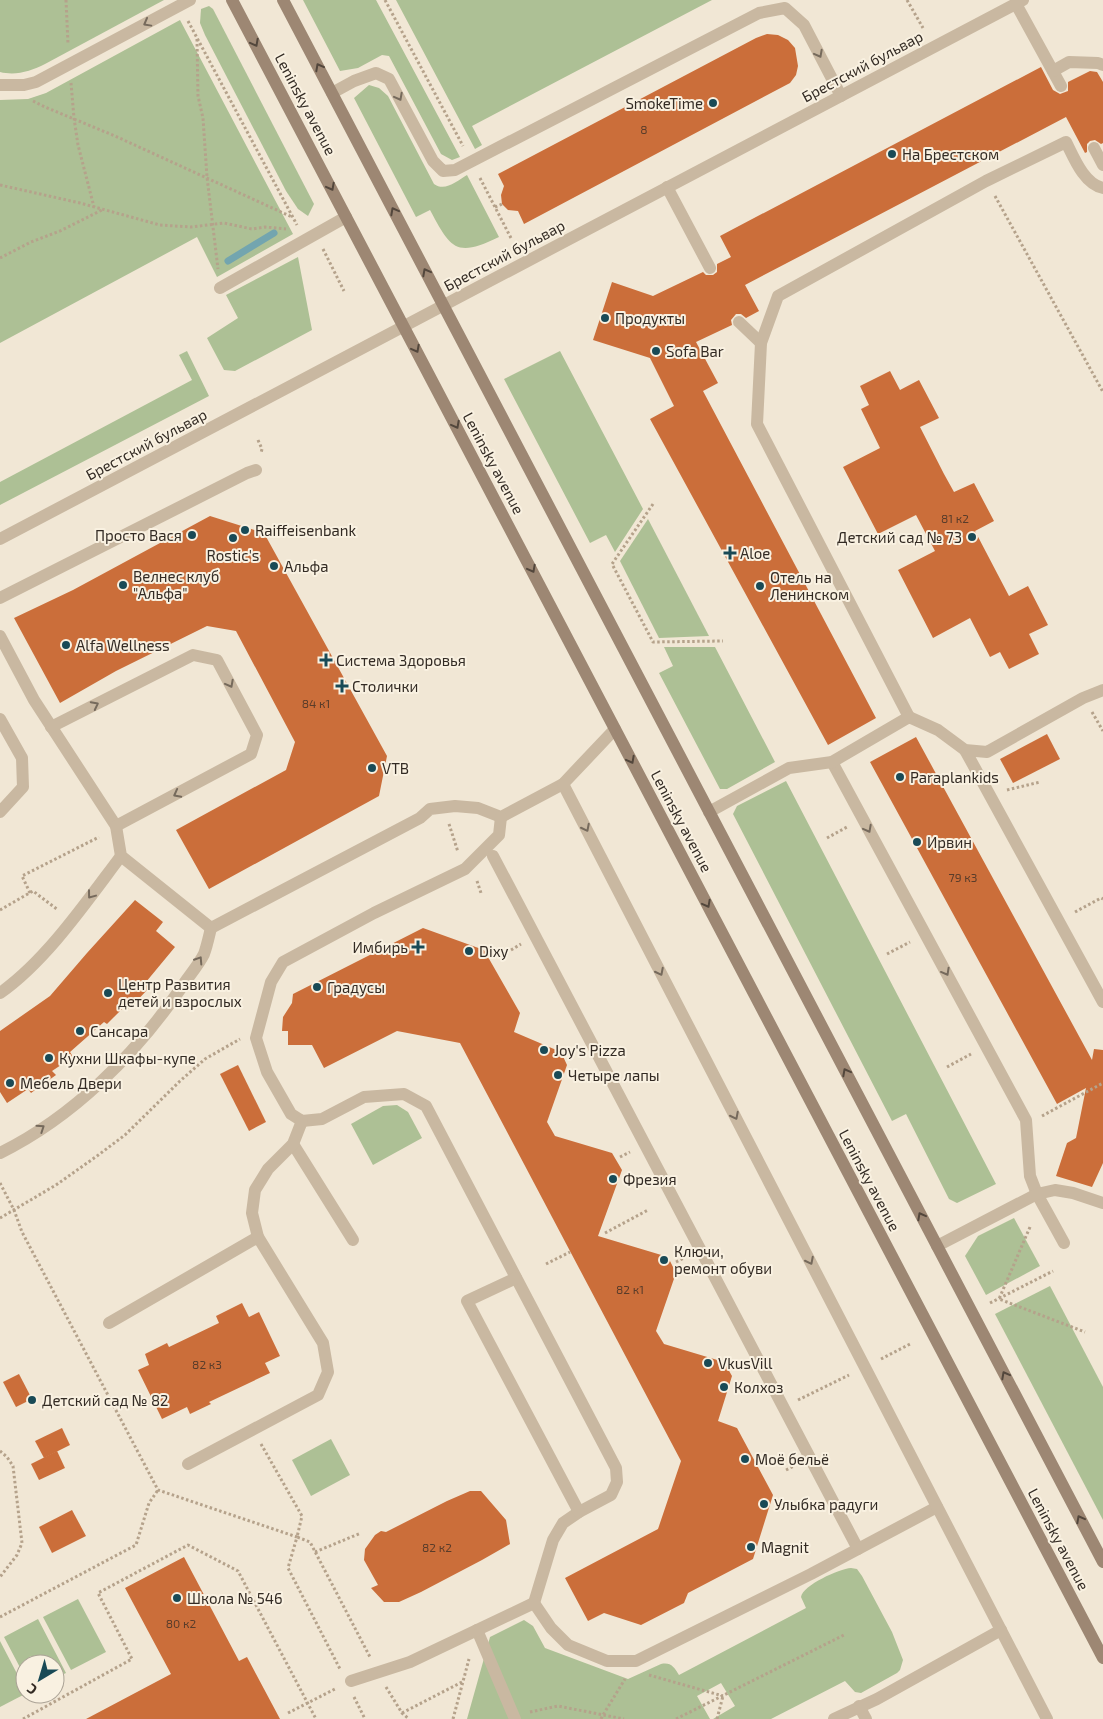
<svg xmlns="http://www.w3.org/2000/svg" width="1103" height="1719" font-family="'Exo 2',sans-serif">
<rect width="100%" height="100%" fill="#f1e7d5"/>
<!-- green -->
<g fill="#adc095">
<path d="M0,0h164l-119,64c-14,7 -29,12 -45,8z"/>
<path d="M303,0h73l84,157 -8,3 -11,-6 -52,-98 -7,-1 -24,13 -18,3z"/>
<path d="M396,0h316l-240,126 10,19 -7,4z"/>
<path d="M209,6l4,3 101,195 -6,12 -10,-7 -12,-18 -81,-156 -5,-12 1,-14z"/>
<path d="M180,20l113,214 -76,43 -20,-40 -197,106v-243l28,-1 18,-6z"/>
<path d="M369,85l10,3 9,8 46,88c11,8 23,-3 33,-9l32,62c-43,21 -48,12 -69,-27l-14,7 -62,-119z"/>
<path d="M298,257l14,73 -77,41 -11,-1 -17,-32 31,-20 -12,-23z"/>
<path d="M187,351l22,45 -209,109v-23l192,-102 -13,-25z"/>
<path d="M560,351l83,158 -28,43 -9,-17 -16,8 -86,-164z"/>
<path d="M648,519l61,117 -50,2 -39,-77z"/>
<path d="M664,647h51l60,115 -48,27h-7l-61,-116 14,-7z"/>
<path d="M786,781l210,403 -39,19 -8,-4 -43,-85 -14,7 -159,-307 4,-8z"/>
<path d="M397,1105l11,7 14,26 -49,27 -22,-41 32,-18z"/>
<path d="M1014,1218l26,48 -54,29 -21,-39 13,-20z"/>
<path d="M1050,1286l53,101v133l-108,-206z"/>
<path d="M331,1439l19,36 -39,21 -19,-36z"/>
<path d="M851,1568l6,1 5,7 30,56 11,28 -3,10 -3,3 -36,20 -6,-1 -10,-11 -74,38h-58l22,-13 -14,-23 -24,13 13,23h-243l23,-82 34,-17 9,6 12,22 83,31 33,-15c10,-2 13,3 18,11l127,-67 -5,-11c2,-12 38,-28 50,-29z"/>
<path d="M78,1599l28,53 -35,18 -28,-53z"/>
<path d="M38,1619l28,54 -11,5v-14h-30v13l-21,-40z"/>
<path d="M0,1641l25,48v5l-25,13z"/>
</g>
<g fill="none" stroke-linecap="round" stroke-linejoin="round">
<!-- stream -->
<path stroke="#73a5af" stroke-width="7" d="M228,261l46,-28"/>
</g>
<!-- building -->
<g fill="#cb6e3a">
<path d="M767,34l11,1 10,5 7,8 3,18 -2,9 -6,8 -266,141 -6,-13 -10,-1 -6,-6 -1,-9 3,-9 -6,-12 258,-136z"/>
<path d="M1041,67l12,23 7,4 8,-3v-9l22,-11 7,1 6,10v61l-2,1 -6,-4 -5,1 -3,3v8l-2,1 -19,-36 -321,168 14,26 -13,7 -5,-4h-5l-5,6 1,5 -36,17 22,41 -15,8 173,327 -48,27 -178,-326 24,-13 -24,-48 -57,-18 19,-58 41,14 50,-24 3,3h7l4,-3v-8l14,-7 -11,-21z"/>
<path d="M890,371l10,19 19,-10 20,38 -19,9 24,47 10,18 20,-9 20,38 -19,10 34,65 19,-10 20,39 -19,9 10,20 -30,15 -9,-17 -10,5 -20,-39 -37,20 -35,-68 37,-19 -19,-36 -38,19 -35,-67 37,-19 -19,-39 8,-4 -9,-19z"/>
<path d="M210,516l54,17 123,223 -8,40 -170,93 -33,-59 110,-60 9,-28 -59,-111 -29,-5 -91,45 -56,32 -46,-85 59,-28z"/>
<path d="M1047,734l13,25 -47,24 -13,-24z"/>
<path d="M916,737l176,323 2,-11 9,1v113l-11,24 -36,-11 11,-33 9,-5 10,-50 -29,16 -187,-342z"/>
<path d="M135,900l28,22 -7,9 19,16 -29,35 4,5 -21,22 -4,-3 -18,18 -3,-2 -34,30 3,5 -21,14 4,4 -25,18 -3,-4 -21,14 -7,-11v-61l50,-35 37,-43z"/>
<path d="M423,928l61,22 36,63 -6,19 47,20 6,13 -20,57 8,14 57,17 10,17 -24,66 70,21 8,16 -20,58 8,13 60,18 8,14 -14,45 19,7 36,67 -20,64 -65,34 -4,10 -43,22 -37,-12 -16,8 -23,-43 93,-49 23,-68 -221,-418 -63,-12 -73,37 -12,-23h-24v-14h-6l1,-14 9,-14 1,-9z"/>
<path d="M238,1065l28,57 -17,9 -29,-57z"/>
<path d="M242,1303l7,14 10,-5 21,44 -15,7 5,10 -61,29 2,2 -21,10 -3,-7 -25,12 -24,-49 11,-5 -4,-11 22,-11 2,4 50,-24 -3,-7z"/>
<path d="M19,1374l13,25 -16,8 -13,-25z"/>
<path d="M62,1428l8,17 -26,13 -9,-17z"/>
<path d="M57,1451l8,17 -26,12 -8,-16z"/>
<path d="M470,1491h11l25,29 4,24 -28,16 -61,32 -22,10h-15l-13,-14 7,-3 -14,-25 1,-11 10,-14 6,-4 5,1 61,-31z"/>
<path d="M72,1510l14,26 -34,17 -13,-26z"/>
<path d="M184,1557l55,104 8,-4 33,62h-194l85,-45 -46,-86z"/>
</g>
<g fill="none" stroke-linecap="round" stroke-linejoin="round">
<!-- path -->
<g stroke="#b5a28b" stroke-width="3" stroke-dasharray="2.5 2.5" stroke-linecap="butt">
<path d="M66,0l2,44"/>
<path d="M385,0l78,146"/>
<path d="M907,0l16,28"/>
<path d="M188,21l109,204"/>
<path d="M197,39l1,57 5,22 4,59 11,92"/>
<path d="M71,83l3,35 4,27 16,62"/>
<path d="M33,101l12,6 70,29 177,81"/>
<path d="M480,178l32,62"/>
<path d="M0,185l80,18 80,22 31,2 33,-4 28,6 13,-2 21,2"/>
<path d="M995,196l108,196"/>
<path d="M495,207l7,-3"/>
<path d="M323,249l21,42"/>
<path d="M0,258l31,-16 29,-11 42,-21"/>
<path d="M258,440l4,9 -1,4"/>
<path d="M653,504l-41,60 41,78 70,-1"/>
<path d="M1092,712l11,19"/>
<path d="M1007,790l33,-8"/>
<path d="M449,824l9,28"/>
<path d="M827,838l20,-11"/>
<path d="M477,881l4,12"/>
<path d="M30,893l-8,-17 77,-39"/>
<path d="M0,910l33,-19 25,19"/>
<path d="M1075,912l26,-14 2,1"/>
<path d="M511,950l10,-6"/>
<path d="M887,954l23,-12"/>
<path d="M565,1053l11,-5"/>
<path d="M947,1067l24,-13"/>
<path d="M1042,1116l61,-33"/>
<path d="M620,1157l10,-5"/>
<path d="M0,1183l14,27 8,22 136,258 139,47 -9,31 52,101"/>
<path d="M0,1218l56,-33 41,-29 28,-21 55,-54 25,-22 35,-20"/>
<path d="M1030,1227l-31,72 86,33"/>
<path d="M605,1233l43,-23"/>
<path d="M676,1262l8,-4"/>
<path d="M546,1264l24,-12"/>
<path d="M990,1303l63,-32"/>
<path d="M881,1359l31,-16"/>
<path d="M731,1365l8,-4"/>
<path d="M798,1400l51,-25"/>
<path d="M261,1444l41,72 -5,21 13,5 60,115"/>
<path d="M0,1451l7,6 6,9 9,77 -5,12 -17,22"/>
<path d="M786,1470l8,-4"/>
<path d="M315,1552l46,-19"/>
<path d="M0,1617l136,-72 13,-42 9,-13"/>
<path d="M649,1675l74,21"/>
<path d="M386,1687l16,26 7,6"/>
<path d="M354,1697l11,22"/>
<path d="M530,1712l28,-6 66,13"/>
<path d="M288,1713l47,-24"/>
<path d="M402,1713l60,-31"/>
<path d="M23,1719l109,-60 -34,-66 90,-48 50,26 78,148"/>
<path d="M453,1719l16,-60"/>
<path d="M601,1719l2,-4 22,-36"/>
<path d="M676,1719l168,-84"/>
<path d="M717,1719l6,-23"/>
</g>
<!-- service -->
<g stroke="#c9b8a1" stroke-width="12">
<path d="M1016,4l45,82"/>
<path d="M1053,71l16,-9 29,1 5,2"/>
<path d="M0,85h24l12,-3 154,-82"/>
<path d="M332,93l22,-12 22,-8 13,6 44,82 10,10 12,-1 304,-157 26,-5 19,17 37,71"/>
<path d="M1094,148l9,17"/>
<path d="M667,187l43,81"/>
<path d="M220,288l126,-71"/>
<path d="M739,322l22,21"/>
<path d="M0,598l247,-125 9,-3"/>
<path d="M0,636l34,64 82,126 5,30 90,72 209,-110 10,-9 25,-3 23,2 23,9 62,-33"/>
<path d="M909,717l-152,-293 4,-81 17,-47 208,-115 80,-39c8,16 18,42 37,46"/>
<path d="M0,719l22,39 1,29 -23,25"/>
<path d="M51,727l142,-72 24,5 40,75 -6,19 -135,72"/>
<path d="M965,750l138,252"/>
<path d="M832,762l194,358 4,56 7,18 27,49"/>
<path d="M709,812l80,-44 43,-6 77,-45 29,13 27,20 22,2 96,-54 20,-8"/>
<path d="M501,817l-2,18 -34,34 -91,44 -91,49 -12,20 -15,56 11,34 24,42 11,7 20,-2 42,-22 40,-3 22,12 190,362 1,14 -6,13 -32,17 -16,11 -10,17 -19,63"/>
<path d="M493,856l365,693"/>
<path d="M0,993c46,-32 87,-92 121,-137"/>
<path d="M293,1144l60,96"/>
<path d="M0,1153c73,-36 135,-98 181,-165 7,-11 17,-22 23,-34 3,-8 5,-18 7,-26"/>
<path d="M937,1246l100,-52 18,-4 18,3 30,10"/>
<path d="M516,1278l-49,23 112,211"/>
<path d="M109,1323l149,-86"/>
<path d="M188,1464l130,-69 10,-23 -5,-29 -65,-106 -6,-24 3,-23 13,-21 25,-25 9,-23"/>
<path d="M477,1630l38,89"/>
<path d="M351,1681l59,-19 124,-59 17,25 17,17 39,16h29l175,-87 126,-67"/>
<path d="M859,1706l7,13"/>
<path d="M834,1719l43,-20 124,-69"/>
</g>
<!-- minor -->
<g stroke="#c9b8a1" stroke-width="12">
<path d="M0,539l1023,-539"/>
<path d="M615,729l-52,55 484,935"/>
</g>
<!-- secondary -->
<g stroke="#9d8773" stroke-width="12">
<path d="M232,0l871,1658"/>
<path d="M283,0l820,1562"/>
</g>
</g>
<!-- one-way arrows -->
<defs><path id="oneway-chevron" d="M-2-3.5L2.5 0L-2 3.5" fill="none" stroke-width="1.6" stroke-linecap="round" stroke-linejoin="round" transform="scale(1.25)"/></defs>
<g stroke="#766a5c">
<use href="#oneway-chevron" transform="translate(147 23) rotate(151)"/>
<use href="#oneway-chevron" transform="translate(819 54) rotate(62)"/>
<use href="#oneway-chevron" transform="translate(399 97) rotate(62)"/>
<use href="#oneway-chevron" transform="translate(230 684) rotate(62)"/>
<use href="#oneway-chevron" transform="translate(95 705) rotate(-27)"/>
<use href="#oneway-chevron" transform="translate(177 794) rotate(152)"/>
<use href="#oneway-chevron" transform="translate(586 828) rotate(63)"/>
<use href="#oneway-chevron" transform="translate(868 829) rotate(62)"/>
<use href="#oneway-chevron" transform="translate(91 895) rotate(127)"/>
<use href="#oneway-chevron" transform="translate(199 960) rotate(-57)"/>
<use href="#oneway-chevron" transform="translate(660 972) rotate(63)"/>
<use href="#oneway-chevron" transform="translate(946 972) rotate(61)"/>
<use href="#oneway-chevron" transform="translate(735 1116) rotate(63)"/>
<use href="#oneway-chevron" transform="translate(41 1128) rotate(-34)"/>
<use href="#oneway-chevron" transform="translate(810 1261) rotate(63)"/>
</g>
<g stroke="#53473c">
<use href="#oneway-chevron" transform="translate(255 43) rotate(62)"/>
<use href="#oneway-chevron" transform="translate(319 67) rotate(-118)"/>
<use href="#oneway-chevron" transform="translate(331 187) rotate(62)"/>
<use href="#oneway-chevron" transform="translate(394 211) rotate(-118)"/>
<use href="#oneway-chevron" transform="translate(426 272) rotate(-118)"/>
<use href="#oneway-chevron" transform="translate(416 349) rotate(62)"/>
<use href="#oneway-chevron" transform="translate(456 425) rotate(62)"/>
<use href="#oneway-chevron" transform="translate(532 569) rotate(62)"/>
<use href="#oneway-chevron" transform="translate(631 760) rotate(62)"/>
<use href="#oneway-chevron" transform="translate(707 904) rotate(62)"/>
<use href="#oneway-chevron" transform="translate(846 1072) rotate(-118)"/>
<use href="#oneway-chevron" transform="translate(921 1216) rotate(-118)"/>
<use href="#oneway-chevron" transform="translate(1005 1375) rotate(-118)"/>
<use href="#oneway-chevron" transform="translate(1080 1519) rotate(-118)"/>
</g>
<!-- markers -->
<g fill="#194a56" stroke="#f9f1e1" stroke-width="2">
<circle cx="713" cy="103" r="5"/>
<circle cx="892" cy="154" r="5"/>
<circle cx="605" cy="318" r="5"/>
<circle cx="656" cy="351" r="5"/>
<circle cx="245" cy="530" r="5"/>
<circle cx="192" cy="535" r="5"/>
<circle cx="972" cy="537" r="5"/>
<circle cx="233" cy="538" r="5"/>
<path d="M727.5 545.5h5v5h5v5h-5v5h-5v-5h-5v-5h5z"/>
<circle cx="274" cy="566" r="5"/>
<circle cx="123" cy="585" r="5"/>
<circle cx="760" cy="586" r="5"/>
<circle cx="66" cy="645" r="5"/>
<path d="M323.5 652.5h5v5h5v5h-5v5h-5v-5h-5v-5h5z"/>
<path d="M339.5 678.5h5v5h5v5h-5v5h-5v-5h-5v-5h5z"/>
<circle cx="372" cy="768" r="5"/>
<circle cx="900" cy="777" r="5"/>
<circle cx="917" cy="842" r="5"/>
<path d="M415.5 939.5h5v5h5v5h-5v5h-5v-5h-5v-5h5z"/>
<circle cx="469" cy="951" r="5"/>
<circle cx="317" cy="987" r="5"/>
<circle cx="108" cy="993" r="5"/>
<circle cx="80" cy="1031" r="5"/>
<circle cx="544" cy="1050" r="5"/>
<circle cx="49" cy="1058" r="5"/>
<circle cx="558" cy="1075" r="5"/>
<circle cx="10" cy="1083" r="5"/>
<circle cx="613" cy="1179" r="5"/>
<circle cx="664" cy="1260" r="5"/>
<circle cx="708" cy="1363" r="5"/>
<circle cx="724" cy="1387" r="5"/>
<circle cx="32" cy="1400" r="5"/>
<circle cx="745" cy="1459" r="5"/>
<circle cx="764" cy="1504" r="5"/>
<circle cx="751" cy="1547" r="5"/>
<circle cx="177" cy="1598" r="5"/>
</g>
<g text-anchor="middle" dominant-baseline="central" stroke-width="4" stroke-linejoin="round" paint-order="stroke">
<!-- number labels -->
<g font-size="12" fill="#593c2a">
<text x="644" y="129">8</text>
<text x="955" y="518">81 к2</text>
<text x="316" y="703">84 к1</text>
<text x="963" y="877">79 к3</text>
<text x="630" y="1289">82 к1</text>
<text x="207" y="1364">82 к3</text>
<text x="437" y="1547">82 к2</text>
<text x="181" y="1623">80 к2</text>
</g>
<!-- street labels -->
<g font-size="15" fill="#332b24" stroke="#f9f1e1">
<text transform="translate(862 66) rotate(-28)">Брестский бульвар</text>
<text transform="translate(306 104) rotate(62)">Leninsky avenue</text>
<text transform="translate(504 255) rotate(-28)">Брестский бульвар</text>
<text transform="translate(146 444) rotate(-28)">Брестский бульвар</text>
<text transform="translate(494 463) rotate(62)">Leninsky avenue</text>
<text transform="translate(682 821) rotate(62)">Leninsky avenue</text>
<text transform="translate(870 1180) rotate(62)">Leninsky avenue</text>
<text transform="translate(1059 1539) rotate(62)">Leninsky avenue</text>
</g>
<!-- poi labels -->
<g font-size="15" fill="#332b24" stroke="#f9f1e1" text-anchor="start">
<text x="703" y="103" text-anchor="end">SmokeTime</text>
<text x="902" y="154">На Брестском</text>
<text x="615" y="318">Продукты</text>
<text x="666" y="351">Sofa Bar</text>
<text x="255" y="530">Raiffeisenbank</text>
<text x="182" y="535" text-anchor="end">Просто Вася</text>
<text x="962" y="537" text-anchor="end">Детский сад № 73</text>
<text x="740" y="553">Aloe</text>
<text x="233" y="555" text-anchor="middle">Rostic's</text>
<text x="284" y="566">Альфа</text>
<text x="133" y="576">Велнес клуб<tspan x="133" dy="17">"Альфа"</tspan></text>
<text x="770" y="577">Отель на<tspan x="770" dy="17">Ленинском</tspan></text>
<text x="76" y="645">Alfa Wellness</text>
<text x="336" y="660">Система Здоровья</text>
<text x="352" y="686">Столички</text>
<text x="382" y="768">VTB</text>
<text x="910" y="777">Paraplankids</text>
<text x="927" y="842">Ирвин</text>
<text x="408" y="947" text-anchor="end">Имбирь</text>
<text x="479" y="951">Dixy</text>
<text x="118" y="984">Центр Развития<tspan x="118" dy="17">детей и взрослых</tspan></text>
<text x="327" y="987">Градусы</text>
<text x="90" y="1031">Сансара</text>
<text x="554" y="1050">Joy's Pizza</text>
<text x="59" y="1058">Кухни Шкафы-купе</text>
<text x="568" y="1075">Четыре лапы</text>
<text x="20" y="1083">Мебель Двери</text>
<text x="623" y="1179">Фрезия</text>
<text x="674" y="1251">Ключи,<tspan x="674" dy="17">ремонт обуви</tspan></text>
<text x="718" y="1363">VkusVill</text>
<text x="734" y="1387">Колхоз</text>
<text x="42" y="1400">Детский сад № 82</text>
<text x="755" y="1459">Моё бельё</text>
<text x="774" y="1504">Улыбка радуги</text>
<text x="761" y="1547">Magnit</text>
<text x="187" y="1598">Школа № 546</text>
</g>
</g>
<!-- north arrow -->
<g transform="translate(40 1679) rotate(218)"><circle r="24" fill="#f9f1e1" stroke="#aaa295"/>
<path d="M0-4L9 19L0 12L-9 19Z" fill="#194a56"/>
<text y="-8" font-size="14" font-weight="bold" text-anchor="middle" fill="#332b24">С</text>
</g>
</svg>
